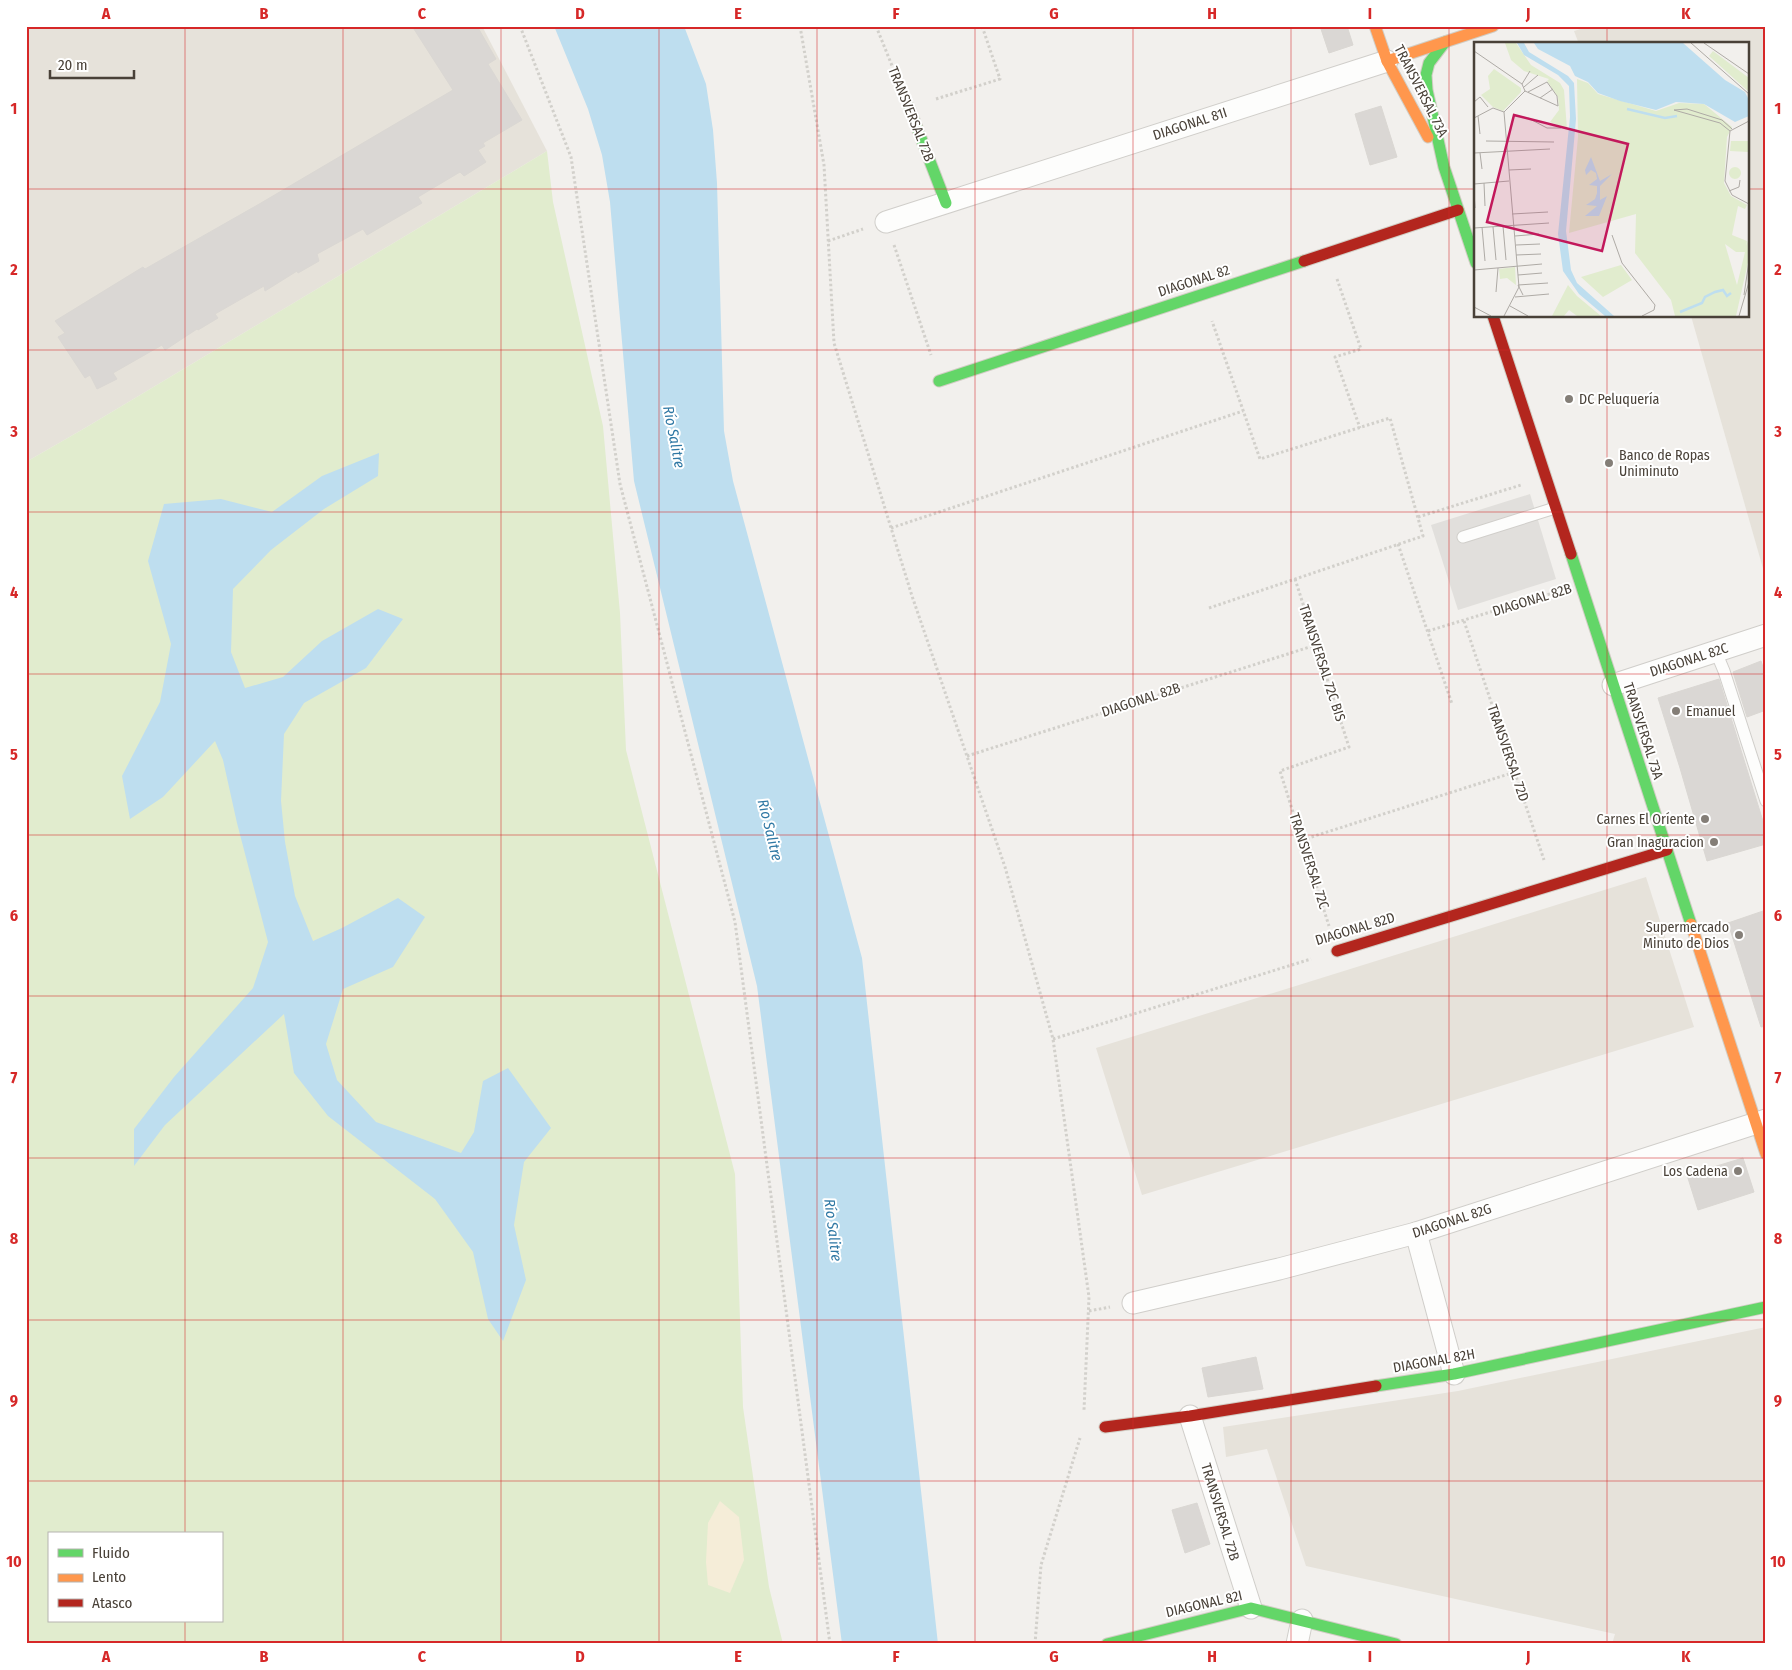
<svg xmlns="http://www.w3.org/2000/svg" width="1792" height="1670" font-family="'Fira Sans Condensed',sans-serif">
<rect width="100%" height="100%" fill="#f2f0ed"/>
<!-- residential -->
<g fill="#e6e2da">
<path d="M26,26h456l65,125 -462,277 -59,34z"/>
<path d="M1591,26h175v553l-75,-263h57v-272h-169l-5,-13z"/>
<path d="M1646,877l48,150 -552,168 -46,-147z"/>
<path d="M1766,1327v317h-154l3,-10 -309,-68 -39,-117 -41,8 -3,-30 235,-36z"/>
</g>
<!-- green -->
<path fill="#e1ecce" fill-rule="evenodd" d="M547,151l6,51 50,224 17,187 6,137 109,424 8,233 26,180 14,57h-757v-1182l59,-34zM49,1534h172v87h-172z"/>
<!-- sand -->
<path fill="#f5edd8" d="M720,1501l19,16 5,43 -14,33 -22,-8 -2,-23 2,-39z"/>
<!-- parking -->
<path fill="#e1dfdc" d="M1530,494l26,85 -98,31 -27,-85z"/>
<!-- water -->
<g fill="#bedeef">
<path d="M554,26h130l22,58 7,46 4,53 7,248 9,50 129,477 76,686h-96l-85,-658 -123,-505 -24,-279 -8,-47 -14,-46z"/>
<path d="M379,453l-1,23 -54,33 -53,41 -38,39 -2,63 14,36 38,-11 39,-36 56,-32 25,10 -37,49 -62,35 -20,31 -3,67 4,41 10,54 18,45 29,-13 56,-30 27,19 -32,50 -50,22 -17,55 11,36 39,42 85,31 13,-21 9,-51 25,-13 43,60 -27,34 -10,63 12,55 -23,61 -15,-22 -15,-67 -38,-53 -107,-83 -34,-43 -10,-59 -119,111 -31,41v-37l40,-52 79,-89 15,-46 -31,-119 -14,-63 -8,-19 -52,56 -33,22 -8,-43 38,-74 11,-58 -23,-83 16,-57 57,-5 51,13 50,-36z"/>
</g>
<!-- building -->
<g fill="#dad7d4" stroke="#dad7d3">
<path d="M412,26h65l19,33 -8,5 34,56 -39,23 2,3 -7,4 8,12 -22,14 -4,-4 -42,25 4,6 -55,32 -4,-6 -46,25 2,7 -21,12 -1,-2 -32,20 -1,-5 -49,28 3,4 -20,12 -1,-1 -32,21 -3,-5 -49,28 4,6 -20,10 -7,-14 -5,3 -27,-41 7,-4 -10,-12 88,-54 2,2 116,-66 192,-113z"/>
<path d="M1320,26h27l6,19 -24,8z"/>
<path d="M1381,106l16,51 -27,8 -15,-51z"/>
<path d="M1761,661l5,15v34l-19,7 -14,-45z"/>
<path d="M1719,679l47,152v13l-59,17 -27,-93 -22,-70z"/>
<path d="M1766,910v116l-5,1 -33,-104z"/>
<path d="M1743,1158l11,34 -56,18 -11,-35z"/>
<path d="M1256,1357l7,32 -55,8 -6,-29z"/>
<path d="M1197,1503l13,41 -25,9 -13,-43z"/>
</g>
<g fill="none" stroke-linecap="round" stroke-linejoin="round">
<defs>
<g id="lane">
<path d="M1463,537l92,-29"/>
<path d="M1716,652l8,19 42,130"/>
</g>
<g id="street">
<path d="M886,222l501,-161"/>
<path d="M1613,685l153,-50"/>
<path d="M1416,1233l38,141"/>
<path d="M1133,1303l146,-34 137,-36 350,-113"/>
<path d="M1190,1416l61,192"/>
<path d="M1297,1644l5,-24"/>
</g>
<g id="fast">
<path d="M1445,42l-16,21 -3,12 1,15 17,77 32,96"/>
<path d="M909,107l37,96"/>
<path d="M939,381l365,-120"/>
<path d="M1571,554l120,370"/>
<path d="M1376,1386l78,-12 312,-67"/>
<path d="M1107,1644l144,-36 145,36"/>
</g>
<g id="slow">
<path d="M1375,26l12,35 41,76"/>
<path d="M1387,61l106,-35"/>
<path d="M1691,924l75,230"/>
</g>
<g id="jam">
<path d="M1304,261l154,-51"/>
<path d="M1493,316l78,238"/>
<path d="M1337,951l330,-101"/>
<path d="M1105,1427l85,-11 186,-30"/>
</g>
</defs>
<!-- lane casing -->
<use href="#lane" stroke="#d0ceca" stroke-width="13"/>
<!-- street casing -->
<use href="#street" stroke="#d0ceca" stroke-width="23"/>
<!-- fast casing -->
<use href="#fast" stroke="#d1cdc4" stroke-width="13"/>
<!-- slow casing -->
<use href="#slow" stroke="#d1cdc4" stroke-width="13"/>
<!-- jam casing -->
<use href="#jam" stroke="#d1cdc4" stroke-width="13"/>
<!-- path -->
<g stroke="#d2d0cb" stroke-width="3" stroke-dasharray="2.5 2.5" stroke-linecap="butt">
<path d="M520,26l51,131 49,327 115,438 95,722"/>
<path d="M800,26l24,139 10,178 78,253 93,271 48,172 36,258 -5,113"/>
<path d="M876,26l23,57"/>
<path d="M936,99l64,-20 -18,-53"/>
<path d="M828,241l35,-12"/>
<path d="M894,245l37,110"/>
<path d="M1337,279l24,70 -26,8 25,71"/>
<path d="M1418,517l103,-32"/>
<path d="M891,528l352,-117"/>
<path d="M1398,544l54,160"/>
<path d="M1295,579l54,168 -69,24 49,155"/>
<path d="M1209,608l214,-72 -33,-118 -130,41 -48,-138"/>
<path d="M1464,621l80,239"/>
<path d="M1428,631l128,-39"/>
<path d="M967,756l349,-111"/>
<path d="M1302,840l213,-68"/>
<path d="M1053,1039l258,-80"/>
<path d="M1089,1311l21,-4"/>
<path d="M1035,1644l6,-79 39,-127"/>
</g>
<!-- lane -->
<use href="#lane" stroke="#fdfdfc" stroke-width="11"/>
<!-- street -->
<use href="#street" stroke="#fdfdfc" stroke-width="21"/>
<!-- fast -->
<use href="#fast" stroke="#63d668" stroke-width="11"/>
<!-- slow -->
<use href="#slow" stroke="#ff974d" stroke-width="11"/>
<!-- jam -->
<use href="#jam" stroke="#b3261e" stroke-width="11"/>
</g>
<!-- grid -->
<path fill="none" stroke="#d62828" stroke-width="1" stroke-opacity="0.55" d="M185,26v1508M343,26v1618M501,26v1618M659,26v1618M817,26v1618M975,26v1618M1133,26v1618M1291,26v1618M1449,26v1618M1607,26v18M26,189h1450M1748,189h18M1607,316v1328M26,350h1740M26,512h1740M26,674h1740M26,835h1740M26,996h1740M26,1158h1740M26,1320h1740M26,1481h1740M185,1621v23"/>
<!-- markers -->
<g fill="#847e77" stroke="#fff" stroke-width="2">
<circle cx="1569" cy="399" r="5"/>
<circle cx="1609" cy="463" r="5"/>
<circle cx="1676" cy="711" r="5"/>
<circle cx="1705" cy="819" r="5"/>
<circle cx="1714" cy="842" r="5"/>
<circle cx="1739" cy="935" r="5"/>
<circle cx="1738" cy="1171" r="5"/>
</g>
<g text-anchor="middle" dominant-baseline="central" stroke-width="4" stroke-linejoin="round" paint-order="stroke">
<!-- street labels -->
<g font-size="14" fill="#494138" stroke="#fff">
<text transform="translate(1421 91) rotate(63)">TRANSVERSAL 73A</text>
<text transform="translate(911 114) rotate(68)">TRANSVERSAL 72B</text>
<text transform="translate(1190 124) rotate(-18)">DIAGONAL 81I</text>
<text transform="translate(1194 281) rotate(-18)">DIAGONAL 82</text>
<text transform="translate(1532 600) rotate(-17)">DIAGONAL 82B</text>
<text transform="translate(1689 660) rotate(-18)">DIAGONAL 82C</text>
<text transform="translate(1322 663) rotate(72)">TRANSVERSAL 72C BIS</text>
<text transform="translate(1141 700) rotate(-18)">DIAGONAL 82B</text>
<text transform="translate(1643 731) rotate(72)">TRANSVERSAL 73A</text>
<text transform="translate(1508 753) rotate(71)">TRANSVERSAL 72D</text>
<text transform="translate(1309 861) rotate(72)">TRANSVERSAL 72C</text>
<text transform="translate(1355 929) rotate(-17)">DIAGONAL 82D</text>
<text transform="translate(1452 1221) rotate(-18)">DIAGONAL 82G</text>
<text transform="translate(1434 1361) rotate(-10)">DIAGONAL 82H</text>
<text transform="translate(1220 1512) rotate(73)">TRANSVERSAL 72B</text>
<text transform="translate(1204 1604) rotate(-13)">DIAGONAL 82I</text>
</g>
<!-- poi labels -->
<g font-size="14" fill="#494138" stroke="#fff" text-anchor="end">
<text x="1579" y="399" text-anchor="start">DC Peluquería</text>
<text x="1619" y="455" text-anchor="start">Banco de Ropas<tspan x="1619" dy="16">Uniminuto</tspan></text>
<text x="1686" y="711" text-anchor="start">Emanuel</text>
<text x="1695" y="819">Carnes El Oríente</text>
<text x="1704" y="842">Gran Inaguracion</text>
<text x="1729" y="927">Supermercado<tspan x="1729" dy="16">Minuto de Dios</tspan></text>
<text x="1728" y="1171">Los Cadena</text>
</g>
<!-- water labels -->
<g font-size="15" font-style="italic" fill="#2f78a4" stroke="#fff">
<text transform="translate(674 437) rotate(79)">Río Salitre</text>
<text transform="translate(770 830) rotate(76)">Río Salitre</text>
<text transform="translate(833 1230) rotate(83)">Río Salitre</text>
</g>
</g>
<!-- overview -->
<g transform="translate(1474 42)">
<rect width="275" height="275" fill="#f2f0ed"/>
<path d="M31,1h11l15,22 29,18 4,7 3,39 -17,-7 9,-12 -1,-13 -11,-16 2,-2 -25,-8 -13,-11zM239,9l36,27v14l-40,-36zM20,27l27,19v4l-18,19 -10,-4 -12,-12 9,-6 -2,-13zM103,37l11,4 10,11 58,17 23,-8 25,1 28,23 -5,10 -3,46 7,13 16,9 -2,4 -7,-3 -6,29 15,6 -1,5 3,-8v20l-13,58h-61l-4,-16 -36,-47 1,-39 -67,19 9,-96zM251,202l11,8h9l-8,33zM257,99h17v11l-18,-1zM255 131a6 6 0 1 1 12 0a6 6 0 1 1-12 0ZM147,223l11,15 -29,17 -22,-20zM41,225l1,18 -9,-7 -7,1 -1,-10zM94,243l9,11 24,20h-24l-8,-6 -5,6h-12z" fill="#e1ecce" fill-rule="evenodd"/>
<path d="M43,1h7l5,9 39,24 6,7 2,36 -10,112 5,39 6,13 37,33h-9l-26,-22 -16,-23 -5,-37 12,-117 -1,-31 -11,-11 -34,-20zM60,1h149l42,37 20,12 4,8v16l-14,6 -31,-18 -28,-2 -20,8 -36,-9 -22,-8 -10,-11 -13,-6 -5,-10 -32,-17zM117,115l9,24 12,-7 -12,12v14l7,-4 -8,20h-14l12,-10 -11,-1 9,-6 2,-6v-7l-8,-1 8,-6 -1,-6 -5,-3 -5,5 -1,-5z" fill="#bedeef"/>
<path fill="none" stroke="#bedeef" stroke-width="2.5" d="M153,67l38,9 12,-2M206,270l22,-9 3,-6 10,-5 8,-2 4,6 4,-3"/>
<path fill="none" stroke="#aeaaa5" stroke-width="1" d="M217,1l58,51M230,1l45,31M0,9l48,33 3,7M48,42l8,-13M50,45l14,-12M51,49l33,15 -1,-10 -10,-14 -19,10M66,56l13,-9M0,60l6,-5 8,10M200,68l13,-1 35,11 10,9M200,68l46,13 10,8M30,70l15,175 -15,29M30,70l21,-21M4,74l2,18M0,76l19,-10 11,4M54,76l19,10h14M275,79l-19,10 -5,50 7,14 17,9M12,99l68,1M0,111l76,-4M6,111l2,16M35,128l22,-1M10,141l1,23M0,142l35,-3M255,149l10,-4 1,-7M0,151l1,15M38,172l36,-2M29,184l3,34M8,185l3,34M19,185l3,33M0,186l75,-5M138,193l10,28 33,42 -1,5 -12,6M41,194l24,-2M42,203l24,-1M42,213l25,-1M0,228l68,-6M44,233l24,-2M22,250l2,-24M49,253l-5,-10 30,-2M270,253l5,-34M41,255l34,-3M36,264l18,10M0,265l17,9M265,274l10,-34"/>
<path fill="#c2185b" fill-opacity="0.15" stroke="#c2185b" stroke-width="2.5" d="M40,73l114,29 -26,107 -115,-29z"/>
<rect width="275" height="275" fill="none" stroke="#494138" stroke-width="2.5"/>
</g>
<!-- border -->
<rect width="1792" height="1670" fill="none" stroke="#ffffff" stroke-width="55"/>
<!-- legend -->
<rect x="48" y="1532" width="175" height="90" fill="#ffffff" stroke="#b6b3af"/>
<rect x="58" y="1549" width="25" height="8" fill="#63d668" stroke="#b6b3af"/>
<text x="92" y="1558" font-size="15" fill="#494138">Fluido</text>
<rect x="58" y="1574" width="25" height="8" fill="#ff974d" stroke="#b6b3af"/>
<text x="92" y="1582" font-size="15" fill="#494138">Lento</text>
<rect x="58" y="1599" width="25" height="8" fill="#b3261e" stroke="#b6b3af"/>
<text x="92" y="1608" font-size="15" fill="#494138">Atasco</text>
<!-- scale -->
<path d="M50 70v8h84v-8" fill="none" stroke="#494138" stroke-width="2.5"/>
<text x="58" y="70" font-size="15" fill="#494138" stroke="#ffffff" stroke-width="4" paint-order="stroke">20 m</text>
<rect x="28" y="28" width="1736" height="1614" fill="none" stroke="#d62828" stroke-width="2"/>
<g font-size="16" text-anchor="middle" font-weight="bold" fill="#d62828">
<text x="106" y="19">A</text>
<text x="264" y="19">B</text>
<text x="422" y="19">C</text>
<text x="580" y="19">D</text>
<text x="738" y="19">E</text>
<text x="896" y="19">F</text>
<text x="1054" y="19">G</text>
<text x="1212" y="19">H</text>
<text x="1370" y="19">I</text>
<text x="1528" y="19">J</text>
<text x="1686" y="19">K</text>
<text x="14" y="114">1</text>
<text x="1778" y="114">1</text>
<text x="14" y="275">2</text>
<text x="1778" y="275">2</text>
<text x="14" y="437">3</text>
<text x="1778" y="437">3</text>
<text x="14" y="598">4</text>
<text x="1778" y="598">4</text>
<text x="14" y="760">5</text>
<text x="1778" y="760">5</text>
<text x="14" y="921">6</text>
<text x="1778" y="921">6</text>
<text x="14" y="1083">7</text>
<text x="1778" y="1083">7</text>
<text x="14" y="1244">8</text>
<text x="1778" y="1244">8</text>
<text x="14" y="1406">9</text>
<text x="1778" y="1406">9</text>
<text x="14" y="1567">10</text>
<text x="1778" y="1567">10</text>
<text x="106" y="1662">A</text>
<text x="264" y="1662">B</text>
<text x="422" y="1662">C</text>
<text x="580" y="1662">D</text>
<text x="738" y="1662">E</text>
<text x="896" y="1662">F</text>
<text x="1054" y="1662">G</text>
<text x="1212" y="1662">H</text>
<text x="1370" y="1662">I</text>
<text x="1528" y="1662">J</text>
<text x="1686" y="1662">K</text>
</g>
</svg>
